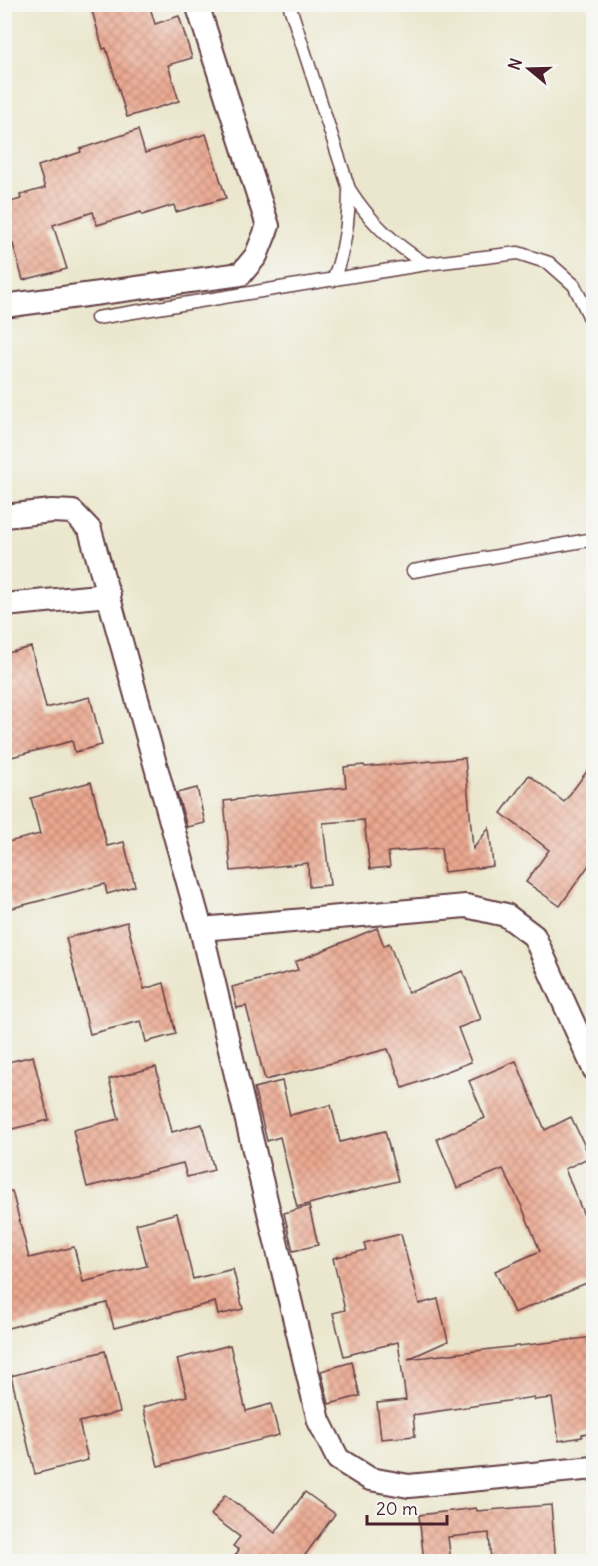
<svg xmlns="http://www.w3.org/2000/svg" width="598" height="1566" font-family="Delius,sans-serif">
<defs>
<pattern id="building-cross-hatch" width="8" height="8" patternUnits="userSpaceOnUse" patternTransform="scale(1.5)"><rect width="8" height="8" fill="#eba890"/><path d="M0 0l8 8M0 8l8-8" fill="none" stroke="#c08876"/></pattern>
</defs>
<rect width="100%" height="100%" fill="#f6f6f2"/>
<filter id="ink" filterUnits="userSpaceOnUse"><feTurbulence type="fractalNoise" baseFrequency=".0167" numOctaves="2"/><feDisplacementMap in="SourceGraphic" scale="12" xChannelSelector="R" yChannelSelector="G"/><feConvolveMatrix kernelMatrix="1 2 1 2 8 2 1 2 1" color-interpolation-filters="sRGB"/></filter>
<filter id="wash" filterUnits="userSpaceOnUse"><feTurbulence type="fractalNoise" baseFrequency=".008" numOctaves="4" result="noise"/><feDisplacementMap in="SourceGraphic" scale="24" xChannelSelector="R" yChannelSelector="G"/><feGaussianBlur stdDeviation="1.35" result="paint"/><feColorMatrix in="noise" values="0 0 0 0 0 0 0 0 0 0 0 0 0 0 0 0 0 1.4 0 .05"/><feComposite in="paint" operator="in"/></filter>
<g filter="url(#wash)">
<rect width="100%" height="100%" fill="#ebe7ce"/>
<g id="blocks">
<!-- building -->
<g fill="url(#building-cross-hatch)">
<path d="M90,4h59l6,20 24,-8 13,42 -24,7 11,36 -52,16 -21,-69 -3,1z"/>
<path d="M138,130l7,23 61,-19 20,64 -50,14 -2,-7 -32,10 -1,-3 -44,13 -4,-13 -40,13 14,44 -44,11 -10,-36 -9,3v-43l17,-5 -1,-4 25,-7 -7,-22 43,-14 -1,-3z"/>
<path d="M31,647l15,61 44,-11 12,48 -27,7 -3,-11 -68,18v-105z"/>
<path d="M465,758l8,91 16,-21 4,38 -49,6 -3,-24 -53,4 2,15 -20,2 -6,-49 -41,3 7,62 -21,2 -1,-24 -77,8 -7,-70 122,-14 -2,-20 20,-2 1,2z"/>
<path d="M594,762v96l-34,48 -34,-24 23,-32 -48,-37 28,-38 35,27z"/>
<path d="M91,782l16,64 17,-4 11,44 -28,8 -2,-10 -93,24 -8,-32v-33l36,-9 -9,-36z"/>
<path d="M197,788l8,35 -18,4 -10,-34z"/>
<path d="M127,922l17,67 20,-6 12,51 -30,8 -5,-21 -51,13 -24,-96z"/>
<path d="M377,928l7,18 5,-3 19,50 55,-22 18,48 -23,9 13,34 -68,26 -15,-39 -123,31 -19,-74 -9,2 -5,-21 66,-17 -3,-8z"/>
<path d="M33,1056l16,64 -45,11v-68z"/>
<path d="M516,1061l29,69 26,-13 19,40 -25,12 29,71v40l-80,33 -19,-42 45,-20 -18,-44 -19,-38 -46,19 -20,-49 48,-21 -16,-37z"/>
<path d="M156,1067l16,65 30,-8 12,46 -27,7 -4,-14 -96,24 -14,-57 46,-11 -10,-40z"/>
<path d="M282,1081l8,34 41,-10 9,37 45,-11 13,50 -101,26 -17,-70 -13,4 -13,-53z"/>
<path d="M12,1191l17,67 45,-11 9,35 64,-16 -11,-42 41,-11 16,66 40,-10 10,40 -25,6 -3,-13 -101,26 -7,-25 -103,26v-137z"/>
<path d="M309,1206l9,39 -25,6 -9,-38z"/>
<path d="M401,1234l18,70 19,-5 10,42 -40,18 186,-22v95l-12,2v3l-23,4 -7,-43 -18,2v-3l-121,18 2,21 -34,3 -4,-36 29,-3 -8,-58 -54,14 -11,-43 12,-3 -12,-52 33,-8 -2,-7z"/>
<path d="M230,1345l16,66 25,-7 8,31 -121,31 -15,-59 44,-11 -10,-37z"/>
<path d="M105,1351l15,61 -41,10 9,38 -53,14 -24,-98z"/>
<path d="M352,1362l8,34 -31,8 -8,-33z"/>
<path d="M305,1492l30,22 -35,48h-69l8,-12 -6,-4 7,-9 -29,-22 14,-20 50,38z"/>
<path d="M551,1505l5,57h-65l-2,-29 -41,4 3,25h-27l-5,-47 57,-7 1,3z"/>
</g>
</g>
</g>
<g filter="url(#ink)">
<use href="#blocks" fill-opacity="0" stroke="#623d43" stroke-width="1.5"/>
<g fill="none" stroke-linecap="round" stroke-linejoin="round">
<defs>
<g id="service">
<path d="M289,4l60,185c20,32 44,55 77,75"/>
<path d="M333,280c12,-30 16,-58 16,-90"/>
<path d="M97,318l329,-54 92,-11 31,10 25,22 14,29 6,18"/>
<path d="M413,571l181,-32"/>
</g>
<g id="minor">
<path d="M4,306l237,-32 15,-18 12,-30 -71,-222"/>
<path d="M4,516l48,-5 21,1 17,18 111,399 118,492 19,38 32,20 39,7 185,-18"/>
<path d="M4,605l105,-10"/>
<path d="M201,929l265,-23 40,9 28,21 60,133"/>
</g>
</defs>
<!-- service casing -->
<use href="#service" stroke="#623d43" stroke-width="15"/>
<!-- minor casing -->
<use href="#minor" stroke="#623d43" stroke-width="26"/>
<!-- service -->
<use href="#service" stroke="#fff" stroke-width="12"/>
<!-- minor -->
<use href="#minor" stroke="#fff" stroke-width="22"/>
</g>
</g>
<!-- margin -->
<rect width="598" height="1566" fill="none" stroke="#f6f6f2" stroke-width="24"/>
<!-- north arrow -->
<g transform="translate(529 69) rotate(289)" stroke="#f6f6f2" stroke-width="4.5" paint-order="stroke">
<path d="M0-4.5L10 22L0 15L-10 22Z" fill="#4a1f2b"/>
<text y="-9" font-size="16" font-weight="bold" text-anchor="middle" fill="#4a1f2b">N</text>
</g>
<!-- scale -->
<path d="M367 1515v9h80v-9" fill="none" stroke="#4a1f2b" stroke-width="3"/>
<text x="376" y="1515" font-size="18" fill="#4a1f2b" stroke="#f6f6f2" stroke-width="4.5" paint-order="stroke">20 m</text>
</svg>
